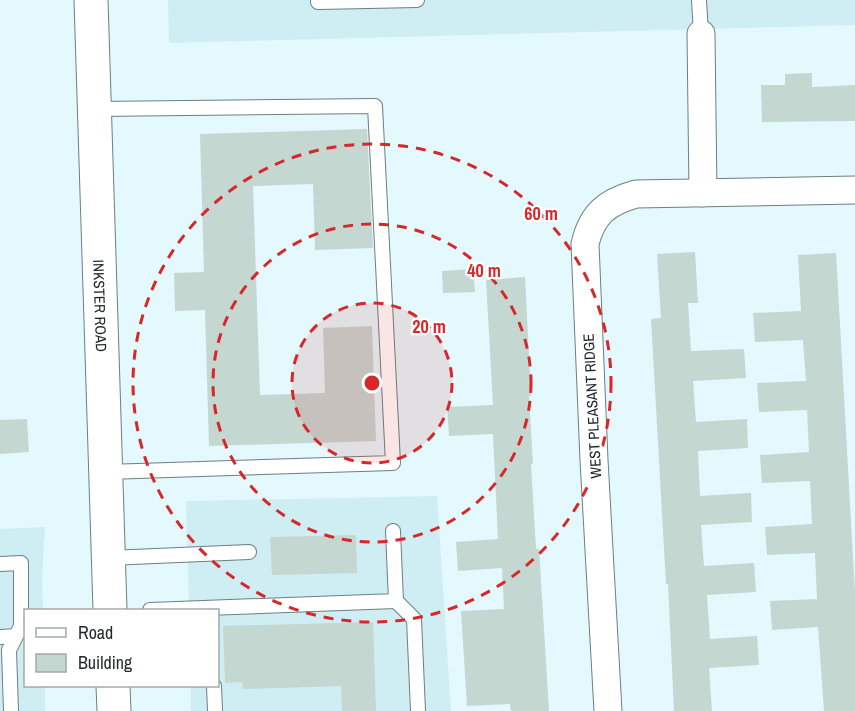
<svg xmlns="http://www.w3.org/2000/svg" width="855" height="711" font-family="'Archivo Narrow',sans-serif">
<rect width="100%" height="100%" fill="#e4f9fd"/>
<!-- built -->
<g fill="#cfeef3">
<path d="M168,0h687v25l-686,18z"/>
<path d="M437,496l14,215h-260v-25h27v-76h-29l-3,-109z"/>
<path d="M45,527l-3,50 1,33h-17v76h19v25h-45v-182z"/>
</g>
<!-- building -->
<g fill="#c4d7d1">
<path d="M812,73v14l43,-2v36l-93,1 -1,-37h24v-11z"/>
<path d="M367,129l6,119 -58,2 -2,-66 -60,2 7,209 65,-2 -2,-65 49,-2 4,115 -167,5 -4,-136 -30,1 -1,-38 30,-1 -4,-138z"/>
<path d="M695,252l3,51h-10l3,48 53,-2 2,29 -53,3 3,41 51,-3 1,29 -50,3 2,45 51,-3 1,29 -51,3 3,41 50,-3 2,29 -49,3 3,44 47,-3 2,29 -50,3 3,43h-38l-6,-127h-2l-15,-265 10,-1 -4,-64z"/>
<path d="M836,253l19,340v118h-31l-6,-84 -46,3 -2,-29 47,-2 -2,-46 -48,2 -2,-28 47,-3 -2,-43 -48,2 -2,-28 49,-3 -2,-42 -48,2 -2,-29 49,-2 -3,-41 -48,2 -2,-29 48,-2 -3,-56z"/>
<path d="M473,269l2,23 -32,1 -1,-22z"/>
<path d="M525,277l6,119h-2l4,68h-2l5,85h3l10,162h-38l-1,-7 -43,2 -6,-95 43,-2 -2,-41 -44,3 -2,-29 42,-3 -5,-105 -44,2 -2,-29 46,-2 -7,-125z"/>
<path d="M27,419l2,33 -29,2v-34z"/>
<path d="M356,535l1,38 -85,2 -2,-38z"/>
<path d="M373,622l3,89h-34l-1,-25 -98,3 -1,-7 -17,1 -2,-57z"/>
</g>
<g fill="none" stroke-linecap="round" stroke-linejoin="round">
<defs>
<g id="service">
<path d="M318,0v2l99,-2"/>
<path d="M699,0l2,34"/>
<path d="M95,109l280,-3 18,357 -287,9"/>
<path d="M109,558l140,-6"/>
<path d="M0,564l21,-1v63l-12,24 2,61"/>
<path d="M396,601l18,18 4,92"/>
<path d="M150,610l246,-9 -3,-70"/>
<path d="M0,637l16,-1"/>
<path d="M214,686l1,25"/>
</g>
<g id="minor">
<path d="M701,34l2,159"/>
<path d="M608,711l-14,-251 -9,-216c7,-30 22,-42 51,-50l219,-4"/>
</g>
<g id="secondary">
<path id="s1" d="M91,0l19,610"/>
<path d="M113,686l1,25"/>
</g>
</defs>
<!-- service casing -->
<use href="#service" stroke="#6c7f82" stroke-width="16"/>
<!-- minor casing -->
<use href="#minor" stroke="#6c7f82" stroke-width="29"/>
<!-- secondary casing -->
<use href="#secondary" stroke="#6c7f82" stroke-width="35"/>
<!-- service -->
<use href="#service" stroke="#fff" stroke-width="14"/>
<!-- minor -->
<use href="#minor" stroke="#fff" stroke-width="27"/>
<!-- secondary -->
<use href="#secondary" stroke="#fff" stroke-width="33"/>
</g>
<!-- distance rings -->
<circle cx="372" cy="383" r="80" fill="#d62828" fill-opacity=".12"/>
<g fill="none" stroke="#d62828" stroke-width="3" stroke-dasharray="10 8">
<circle cx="372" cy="383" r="80"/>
<circle cx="372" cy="383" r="159"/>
<circle cx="372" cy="383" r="239"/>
</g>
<g text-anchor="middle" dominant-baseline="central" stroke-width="4.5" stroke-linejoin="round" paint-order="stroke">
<!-- street labels -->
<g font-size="15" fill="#1f2728" stroke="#fff">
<text stroke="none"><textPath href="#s1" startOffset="306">INKSTER ROAD</textPath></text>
<text transform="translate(592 406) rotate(-93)">WEST PLEASANT RIDGE</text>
</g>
</g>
<circle cx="372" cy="383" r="9" fill="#d62828" stroke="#fff" stroke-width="3"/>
<g font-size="18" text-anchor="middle" font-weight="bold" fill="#d62828" stroke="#fff" stroke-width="4.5" stroke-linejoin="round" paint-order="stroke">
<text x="541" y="220">60 m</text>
<text x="484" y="277">40 m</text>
<text x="429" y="333">20 m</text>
</g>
<!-- legend -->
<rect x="24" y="609" width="195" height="78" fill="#ffffff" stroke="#a5a9a9" stroke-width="1.5"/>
<rect x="36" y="628" width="30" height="9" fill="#ffffff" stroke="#a5a9a9" stroke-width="1.5"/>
<text x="78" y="639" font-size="18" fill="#1f2728">Road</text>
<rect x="36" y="654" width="30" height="18" fill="#c4d7d1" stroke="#a5a9a9" stroke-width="1.5"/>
<text x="78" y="669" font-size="18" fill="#1f2728">Building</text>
</svg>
